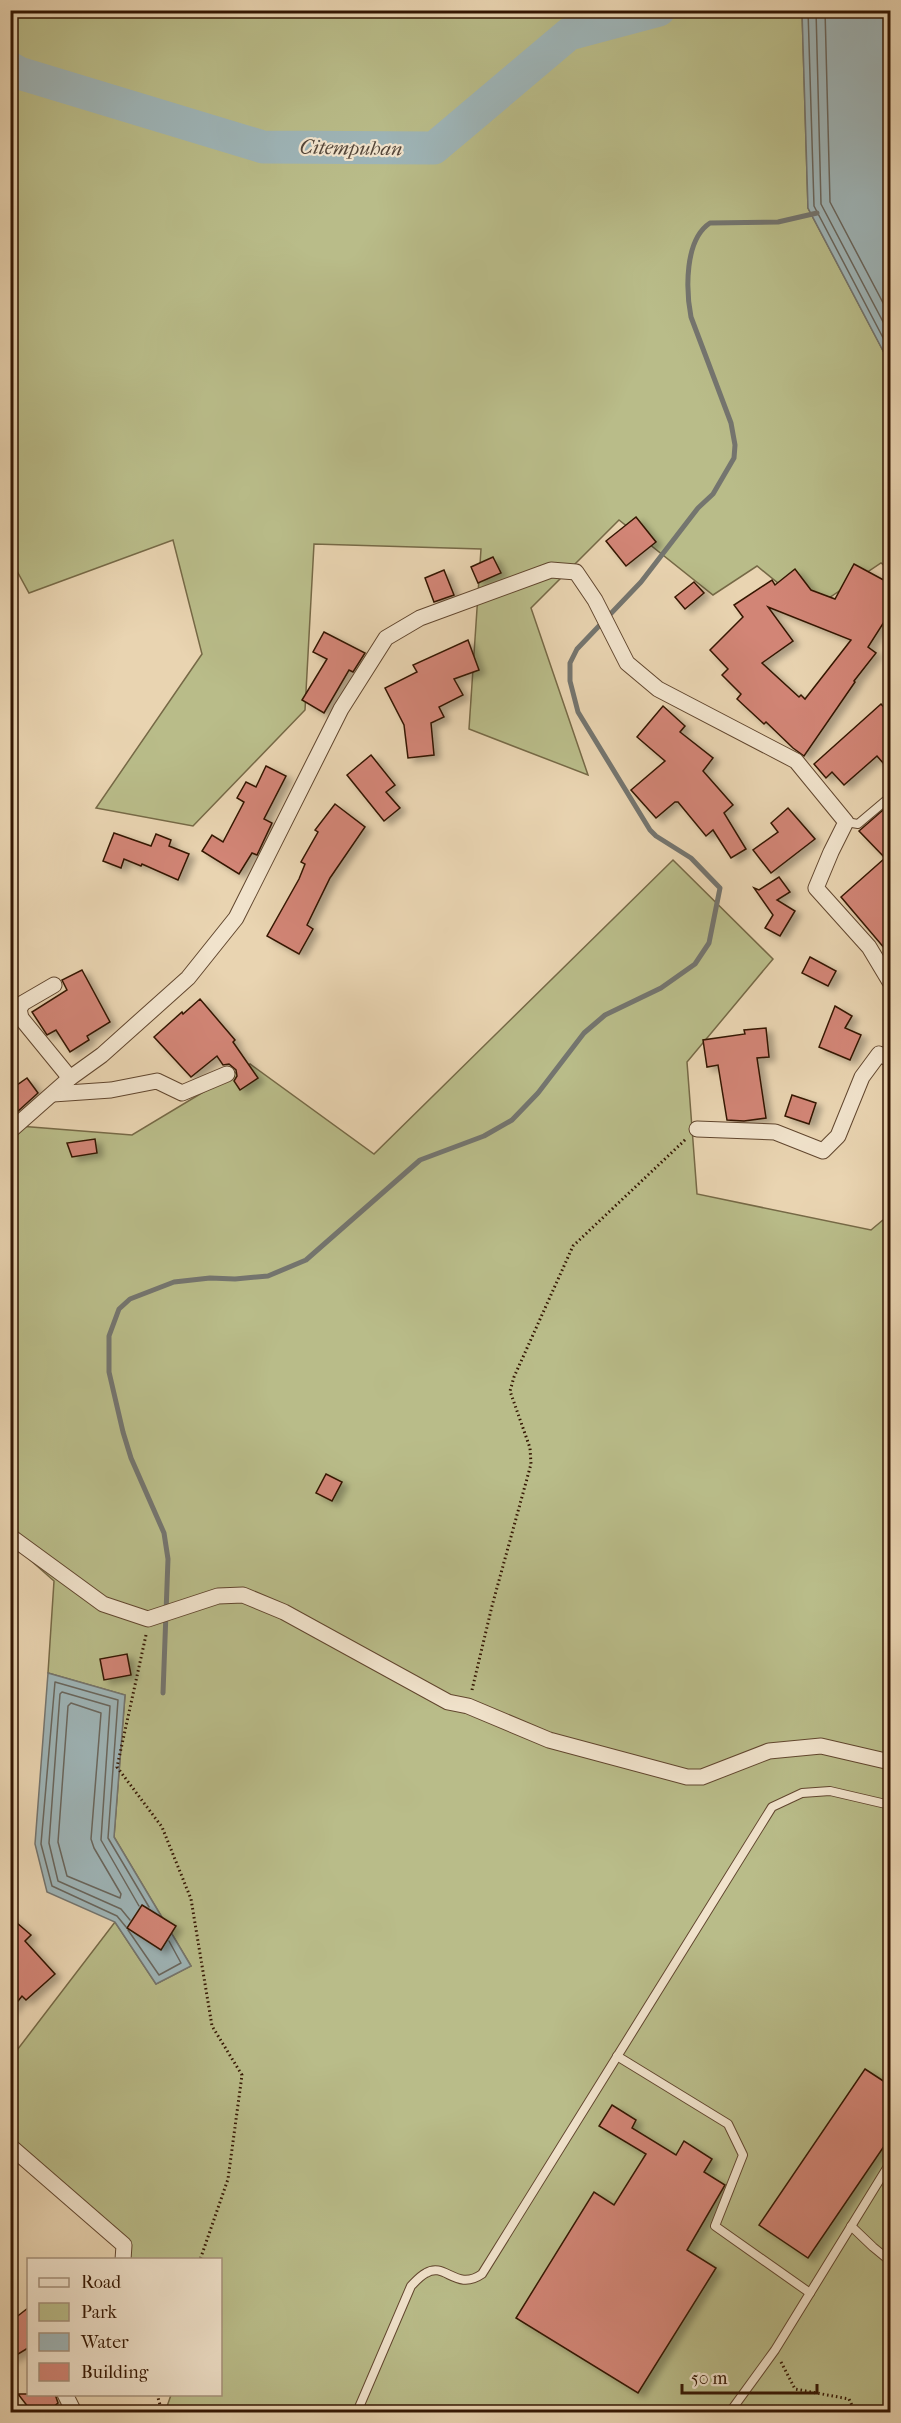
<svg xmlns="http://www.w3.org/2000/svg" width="901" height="2423" font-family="'IM FELL French Canon',serif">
<defs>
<filter id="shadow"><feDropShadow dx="6" dy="4" stdDeviation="3" flood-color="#0004"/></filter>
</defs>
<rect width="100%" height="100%" fill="#e9d4b1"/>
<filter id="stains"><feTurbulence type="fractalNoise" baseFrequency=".00333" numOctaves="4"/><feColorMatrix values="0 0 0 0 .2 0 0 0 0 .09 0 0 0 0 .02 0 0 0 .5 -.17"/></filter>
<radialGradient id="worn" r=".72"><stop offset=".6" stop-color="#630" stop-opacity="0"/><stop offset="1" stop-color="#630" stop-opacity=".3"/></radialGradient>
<!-- green -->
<g fill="#b9bc89" stroke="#766946" stroke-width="1.5">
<path d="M11,11h791l6,197 82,156v206l-9,-7 -70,47 -54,-44 -44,29 -94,-75 -88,88 57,167 -119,-46 12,-180 -167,-5 -9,166 -112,116 -97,-18 106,-154 -29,-114 -144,53 -18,-33z"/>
<path d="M673,860l100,99 -86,103 10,132 174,36 19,-16v1198h-725l6,-17 49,-1v-134l-90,-1 -119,-111v-90l104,-136 41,62 35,-18 -77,-129 11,-142 -77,-22 6,-92 -43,-38 -1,-428 9,11 113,9 118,-71 124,90z"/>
</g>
<!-- water -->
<g fill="#9eb5b8" stroke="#74756f" stroke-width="1.5">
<path d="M802,11h88v353l-82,-156z"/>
<path d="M48,1673l77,22 -11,142 77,129 -35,18 -41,-62 -68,-30 -12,-48z"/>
</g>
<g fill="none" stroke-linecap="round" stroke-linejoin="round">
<!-- shore -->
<g stroke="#69665d" stroke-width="1.5">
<path d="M808,10l6,196 76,145"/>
<path d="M816,10l5,194 69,131"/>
<path d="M825,10l5,192 60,114"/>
<path d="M71,1703l30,10 -10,126 3,9 27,46 -1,4 -53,-22 -9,-34 10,-136z"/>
<path d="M130,1920l-9,-11 -63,-28 -9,-38 11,-149 2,-2 48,14 -9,134 38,66"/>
<path d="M126,1927l-9,-11 -65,-30 -11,-42 14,-162 63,18 -10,138 41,69"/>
<path d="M128,1930l31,45 22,-12 -12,-22"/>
</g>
<!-- stream -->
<path stroke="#74756f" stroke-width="5" d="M163,1693l5,-134 -4,-26 -33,-75 -8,-26 -14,-60v-36l10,-27 11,-10 44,-17 36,-4 25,1 33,-3 38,-16 114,-100 64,-24 28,-16 26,-27 46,-60 21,-18 56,-27 34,-24 14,-21 11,-55 -29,-30 -35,-22 -6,-6 -72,-118 -8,-31v-18l7,-14 64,-67 57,-74 15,-14 21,-36 1,-13 -4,-22 -40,-106c-5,-26 -7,-77 19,-94l68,-1 39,-9"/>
<!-- river -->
<path stroke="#9eb5b8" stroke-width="33" d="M10,68l9,5 244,74 171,1 135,-114 90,-24"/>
</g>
<!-- building -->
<g fill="#d28576" stroke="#341602" stroke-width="1.5" fill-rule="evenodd" filter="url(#shadow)">
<path d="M636,517l20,25 -30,24 -20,-25z"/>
<path d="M493,557l8,16 -23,10 -7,-16z"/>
<path d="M854,564l37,20v27l-23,36 8,6 -22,28 1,1 -51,74 -11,-8 -27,-26 -2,2 -27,-25 4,-5 -19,-19 6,-6 -18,-19 33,-33 -9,-12 38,-25 3,5 20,-16 16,21 24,9zM768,607l83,33 -46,59 -4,-4 -2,2 -37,-34 31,-22z"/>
<path d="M444,570l10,25 -20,7 -9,-24z"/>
<path d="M694,582l10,11 -19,16 -10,-12z"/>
<path d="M324,632l41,21 -12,19 -4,-2 -25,43 -22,-13 25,-41 -14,-7z"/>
<path d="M468,640l11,30 -25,9 9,16 -24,12 5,10 -13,6 3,32 -26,3 -4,-33 -19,-37 32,-16 -4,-7z"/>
<path d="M881,704l10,11v57l-14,-16 -33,29 -12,-13 -6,6 -12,-14z"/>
<path d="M663,706l22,20 -5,6 33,26 -10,13 30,34 -9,8 22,36 -15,9 -18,-28 -7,6 -28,-34h-3l-19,16 -25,-28 34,-29 -28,-24z"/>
<path d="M371,755l24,30 -9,7 14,16 -16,13 -37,-46z"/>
<path d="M266,766l20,10 -22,43 8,4 -15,32 -5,-2 -13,21 -37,-23 10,-16 11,7 21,-40 -7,-4 9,-16 10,5z"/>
<path d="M335,804l30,23 -35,51 -23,47 6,4 -14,25 -32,-18 32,-57 6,-15 -4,-2 17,-30 -3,-2z"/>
<path d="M788,808l27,31 -44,34 -18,-23 25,-18 -7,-9z"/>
<path d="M883,810l8,8v138l-50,-59 44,-39 -26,-27z"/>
<path d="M114,833l37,13 5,-12 15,6 -2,6 20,8 -11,26 -36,-16 -1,2 -17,-7 -3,9 -18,-7z"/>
<path d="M779,877l11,15 -13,8 18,11 -15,25 -15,-8 8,-13 -19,-27 5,2z"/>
<path d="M810,957l26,14 -8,15 -26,-13z"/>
<path d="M82,970l28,52 -23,14 2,4 -19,12 -14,-22 -9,5 -15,-23 35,-22 -5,-10z"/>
<path d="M200,999l35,41 -2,2 25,36 -18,12 -6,-9 3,-5 -1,-6 -7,-6 -6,1 -6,-9 -26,21 -37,-40 28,-25 1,2z"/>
<path d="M835,1006l17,10 -7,12 16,7 -11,25 -31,-13z"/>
<path d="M766,1028l3,29 -12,1 9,60 -22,3 -17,-1 -9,-55 -11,2 -4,-27 42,-6 -1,-4z"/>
<path d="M27,1078l11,15 -22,20 -6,-7v-16z"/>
<path d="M792,1095l24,8 -7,21 -24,-8z"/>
<path d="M95,1139l2,14 -25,4 -5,-14z"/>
<path d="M326,1474l16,8 -10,19 -16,-8z"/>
<path d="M127,1654l4,21 -27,5 -4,-21z"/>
<path d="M142,1905l34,21 -15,24 -34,-22z"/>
<path d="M10,1917l21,18 -6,6 30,33 -29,26 -4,-4 -12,15z"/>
<path d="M865,2069l26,17v50l-83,122 -49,-33z"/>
<path d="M612,2105l24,15 -4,8 44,27 8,-14 28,18 -8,13 21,13 -38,65 29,18 -78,125 -122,-75 78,-126 20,13 32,-51 -47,-28z"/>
<path d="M28,2308v40l-18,11v-37z"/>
<path d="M18,2394h37l3,9 -11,9h-15z"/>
</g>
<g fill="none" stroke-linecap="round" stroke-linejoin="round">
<defs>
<g id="service">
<path d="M846,822l12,2 32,-27"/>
<path d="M617,2056l111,68 15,31 -28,71 95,67"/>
<path d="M851,2226l22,21 17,14"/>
<path d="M357,2412l54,-126c4,-4 9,-10 15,-13 19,-12 30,19 56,1l290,-467 30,-14 28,-2 60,14"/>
<path d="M730,2412l45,-62 115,-187"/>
</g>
<g id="minor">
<path d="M54,985l-31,18 -4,6 2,9 49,60"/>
<path d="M53,1094l58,-4 46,-9 25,12 45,-19"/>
<path d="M697,1129l78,3 48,19 15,-15 24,-59 17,-23 11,5"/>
<path d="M10,1131l60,-53 32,-23 86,-77 48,-60 105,-209 45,-71 34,-20 131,-48 25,2 19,28 32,63 31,26 138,72 50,61 -15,30 -15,36 53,59 21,35"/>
<path d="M10,1536l93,68 45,15 70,-23 25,-1 41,17 164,90 20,4 81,34 138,37h15l67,-26 52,-5 69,16"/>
<path d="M10,2146l114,99 -1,15"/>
<path d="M65,2394l9,18"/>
</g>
</defs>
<!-- service casing -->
<use href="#service" stroke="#61462e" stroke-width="10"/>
<!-- minor casing -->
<use href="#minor" stroke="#61462e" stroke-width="17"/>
<!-- path -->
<g stroke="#341602" stroke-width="3" stroke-dasharray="1.5 3" stroke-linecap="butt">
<path d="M146,1635l-29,132 45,60 29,72 21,127 30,49 -14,104 -28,81"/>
<path d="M472,1690l20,-84 39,-142 -1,-16 -20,-57 4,-14 59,-131 113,-107"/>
<path d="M781,2362l14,27 54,10 6,13"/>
<path d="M157,2394l5,18"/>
</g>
<!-- service -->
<use href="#service" stroke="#f1e3cc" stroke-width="8"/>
<!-- minor -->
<use href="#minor" stroke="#f1e3cc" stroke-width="15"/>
</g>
<g text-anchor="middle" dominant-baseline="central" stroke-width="4.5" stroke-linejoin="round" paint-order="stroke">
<!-- water labels -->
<g font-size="20" font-style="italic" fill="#544639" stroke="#f1e3cc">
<text transform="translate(351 148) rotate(1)">Citempuhan</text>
</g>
</g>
<!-- margin -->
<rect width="901" height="2423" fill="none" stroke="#e9d4b1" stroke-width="36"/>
<rect x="12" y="12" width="877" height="2399" fill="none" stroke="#341602" stroke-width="3"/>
<rect x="18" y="18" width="865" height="2387" fill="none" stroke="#341602" stroke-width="1.5"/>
<!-- legend -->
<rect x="27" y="2258" width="195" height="138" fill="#f1e3cc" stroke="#a5917b" stroke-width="1.5"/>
<rect x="39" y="2278" width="30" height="9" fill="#f1e3cc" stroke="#a5917b" stroke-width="1.5"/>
<text x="81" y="2288" font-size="18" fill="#341602">Road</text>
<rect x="39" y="2303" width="30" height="18" fill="#b9bc89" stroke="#a5917b" stroke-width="1.5"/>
<text x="81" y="2318" font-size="18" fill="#341602">Park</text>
<rect x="39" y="2333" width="30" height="18" fill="#9eb5b8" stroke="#a5917b" stroke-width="1.5"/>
<text x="81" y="2348" font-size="18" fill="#341602">Water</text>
<rect x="39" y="2363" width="30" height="18" fill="#d28576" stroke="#a5917b" stroke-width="1.5"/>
<text x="81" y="2378" font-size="18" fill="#341602">Building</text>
<!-- scale -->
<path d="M682 2384v9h135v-9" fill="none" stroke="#341602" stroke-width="3"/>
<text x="691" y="2384" font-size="18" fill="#341602" stroke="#f1e3cc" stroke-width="4.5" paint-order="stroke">50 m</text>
<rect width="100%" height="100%" filter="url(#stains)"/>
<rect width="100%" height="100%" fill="url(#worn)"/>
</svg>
